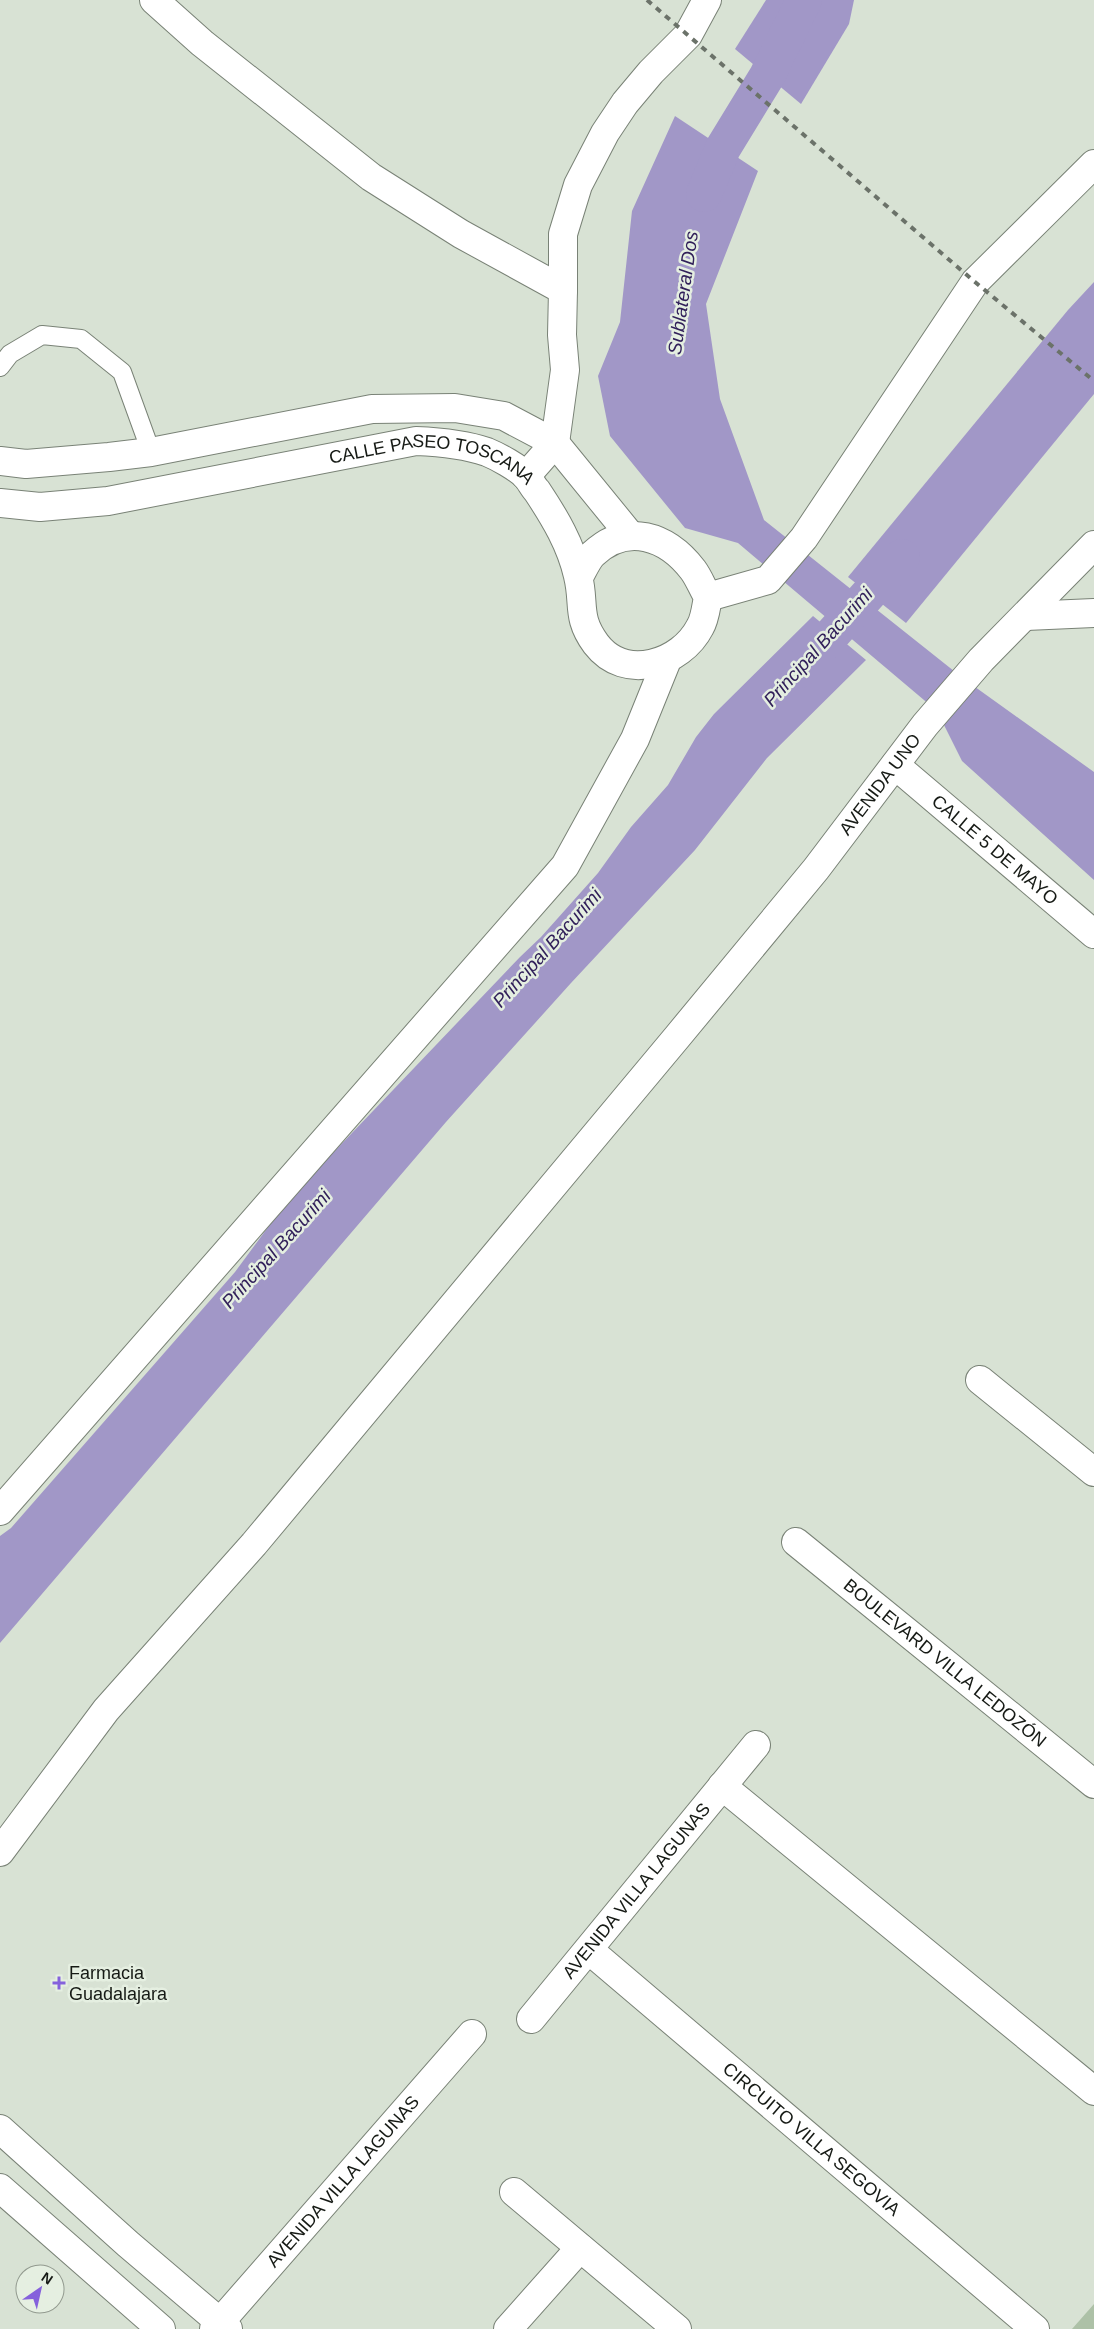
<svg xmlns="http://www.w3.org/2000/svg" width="1094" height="2329" font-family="Arial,sans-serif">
<rect width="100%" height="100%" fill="#d8e2d4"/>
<!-- green -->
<path fill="#adc1a7" d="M1094,2304v25h-22z"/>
<!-- water -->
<g fill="#a197c7">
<path d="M766,0h88l-5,24 -48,80 -66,-55z"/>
<path d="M675,116l83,55 -52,133 14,95 44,121 200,159 130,93v108l-132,-119 -25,-50 -199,-168 -53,-15 -75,-92 -12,-60 22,-54 12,-111z"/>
<path d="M1094,282v112l-188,229 -58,-46 220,-267z"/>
<path d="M813,616l53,44 -99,98 -72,92 -124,133 -125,139 -446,521v-107l11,-8 224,-256 53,-72 232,-243 21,-20 57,-64 33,-46 37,-42 28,-48 18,-23z"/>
</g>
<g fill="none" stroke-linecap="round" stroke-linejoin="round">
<!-- canal -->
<g stroke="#a197c7" stroke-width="36">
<path d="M704,194l19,-46 44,-72 37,-76"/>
<path d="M800,670l102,-113"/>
</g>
<defs>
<path id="service" d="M0,367l10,-13 32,-19 39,4 41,33 29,80"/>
<g id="minor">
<path d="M154,0l48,43 169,134 90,57 102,56 -1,45 3,35 -10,73 -29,33"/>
<path d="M563,290v-56l15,-49 27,-52 20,-30 26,-31 37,-37 19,-35"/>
<path d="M1026,616l68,-3"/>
<path id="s1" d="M895,765l199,169"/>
<path d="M980,1380l114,92"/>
<path d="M0,1511l565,-645 70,-127 32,-79"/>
<path id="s2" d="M796,1542l298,242"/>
<path d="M722,1786l372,305"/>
<path id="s3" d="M0,1852l106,-142 148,-166 424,-508 138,-167 109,-144 56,-65 113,-115"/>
<path id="s4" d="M589,1950l446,379"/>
<path id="s5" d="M531,2019l225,-274"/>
<path d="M514,2192l163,137"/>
<path id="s6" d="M214,2329l258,-295"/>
<path d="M508,2329l72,-81"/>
</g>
<g id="tertiary">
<path d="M0,461l26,3 83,-7 42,-5 221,-43 83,-1 49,8 51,27 75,92"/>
<path id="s7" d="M0,503l40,4 68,-6 308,-60c24,1 48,3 71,11 12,5 30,15 39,24 4,4 7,11 11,15 18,27 34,54 41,85 7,28 -2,41 18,68 29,38 85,20 104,-17 5,-8 6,-20 8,-30 -5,-8 -9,-19 -15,-27 -26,-34 -66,-48 -100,-16 -6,6 -10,16 -14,23"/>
<path d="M708,597l60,-17 36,-42 171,-256 119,-118"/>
<path d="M0,2129l128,115 100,85"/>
<path d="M0,2188l161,141"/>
</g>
</defs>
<!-- service casing -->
<use href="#service" stroke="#798276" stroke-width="20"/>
<!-- minor casing -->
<use href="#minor" stroke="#798276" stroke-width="30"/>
<!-- tertiary casing -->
<use href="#tertiary" stroke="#798276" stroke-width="30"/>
<!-- service -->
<use href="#service" stroke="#fff" stroke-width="18"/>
<!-- minor -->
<use href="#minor" stroke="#fff" stroke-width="28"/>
<!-- tertiary -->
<use href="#tertiary" stroke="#fff" stroke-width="28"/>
<!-- rail -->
<path stroke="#6b7269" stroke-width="4" stroke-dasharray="6 6" stroke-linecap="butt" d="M647,0l328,282 119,99"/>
</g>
<!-- markers -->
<path fill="#8561dc" stroke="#e5efe1" stroke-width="2" d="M56.5 1975.5h5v5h5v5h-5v5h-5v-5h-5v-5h5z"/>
<g text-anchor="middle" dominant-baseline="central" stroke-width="5" stroke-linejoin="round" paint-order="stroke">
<!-- street labels -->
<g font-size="18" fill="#161a15" stroke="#e5efe1">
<text stroke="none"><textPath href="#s7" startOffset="441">CALLE PASEO TOSCANA</textPath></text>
<text stroke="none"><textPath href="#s3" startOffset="1384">AVENIDA UNO</textPath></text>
<text stroke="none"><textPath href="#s1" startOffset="131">CALLE 5 DE MAYO</textPath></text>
<text stroke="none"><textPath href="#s2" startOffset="192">BOULEVARD VILLA LEDOZÓN</textPath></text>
<text stroke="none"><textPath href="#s5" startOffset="166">AVENIDA VILLA LAGUNAS</textPath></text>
<text stroke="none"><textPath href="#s4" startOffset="292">CIRCUITO VILLA SEGOVIA</textPath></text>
<text stroke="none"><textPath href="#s6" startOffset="196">AVENIDA VILLA LAGUNAS</textPath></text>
</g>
<!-- poi labels -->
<g font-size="18" fill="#161a15" stroke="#e5efe1" text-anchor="start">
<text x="69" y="1973">Farmacia<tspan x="69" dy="21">Guadalajara</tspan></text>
</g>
<!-- water labels -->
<g font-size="19" font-style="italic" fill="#31205a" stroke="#e5efe1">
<text transform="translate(683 293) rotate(-82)">Sublateral Dos</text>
<text transform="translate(818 647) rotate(-48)">Principal Bacurimi</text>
<text transform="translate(547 948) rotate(-48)">Principal Bacurimi</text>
<text transform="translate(276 1249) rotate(-48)">Principal Bacurimi</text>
</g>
</g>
<!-- north arrow -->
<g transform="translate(40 2289) rotate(34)"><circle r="24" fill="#e5efe1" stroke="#929a8f"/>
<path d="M0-4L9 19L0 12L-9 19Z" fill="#8561dc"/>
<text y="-8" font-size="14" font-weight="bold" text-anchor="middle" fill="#161a15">N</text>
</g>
</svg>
